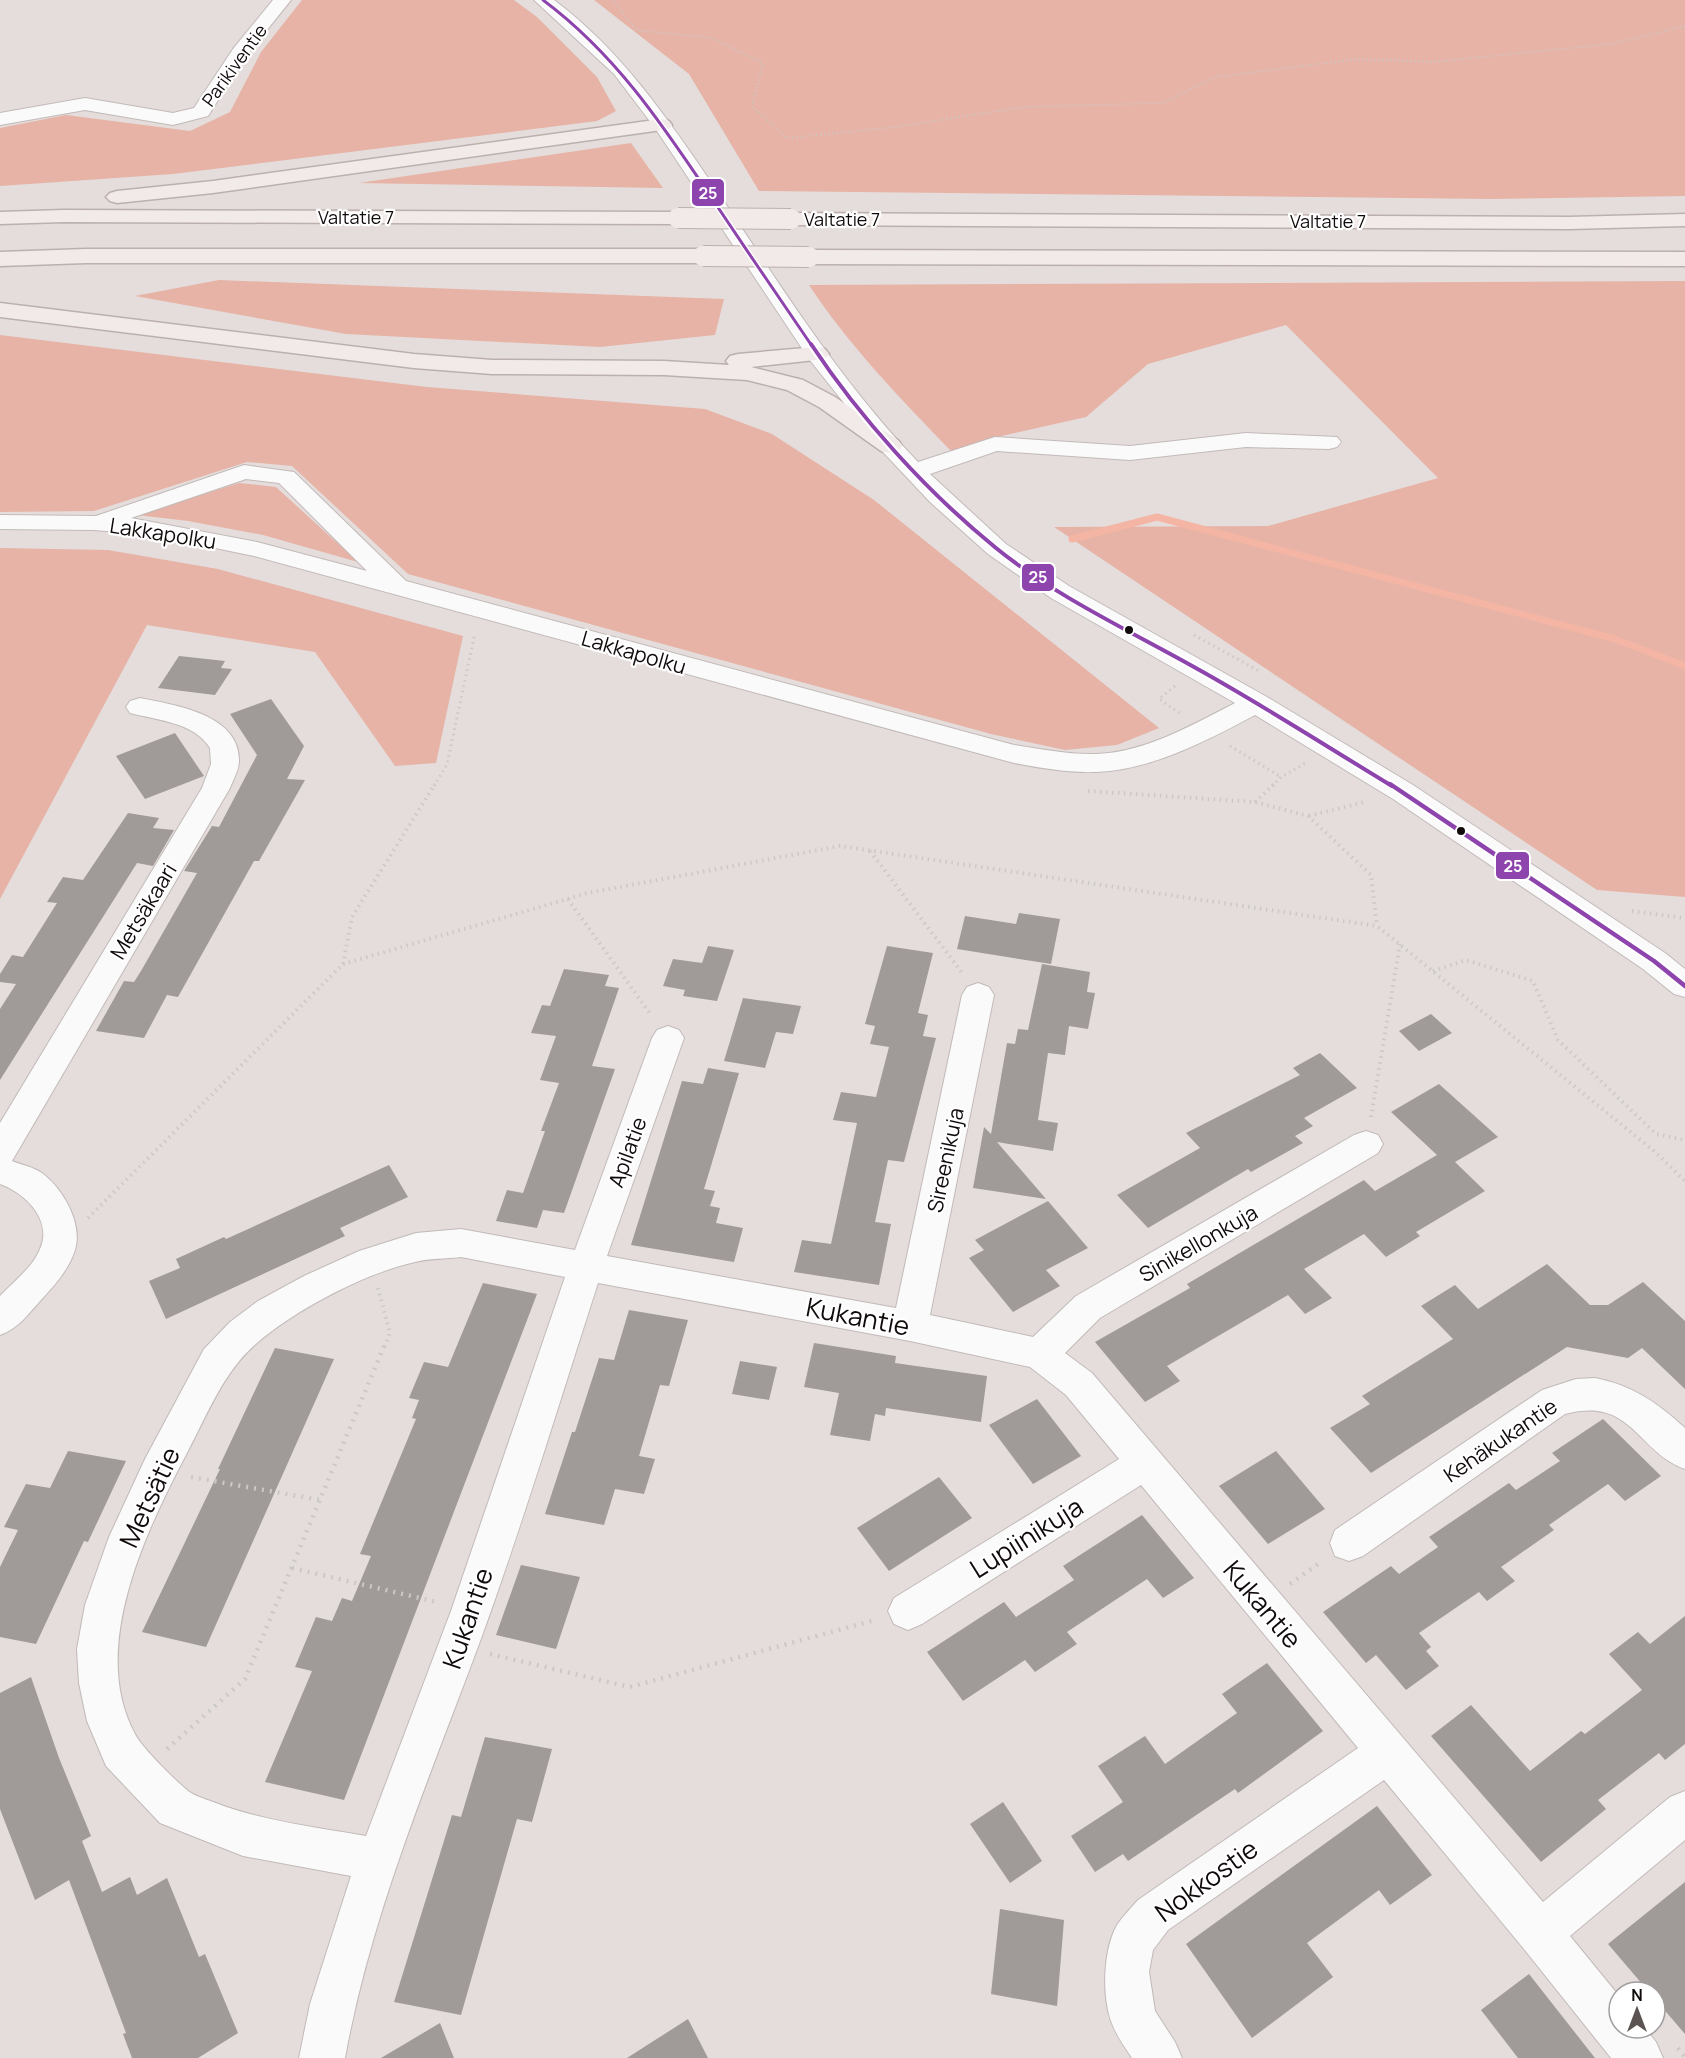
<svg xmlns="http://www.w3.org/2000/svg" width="1685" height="2058" font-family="Manrope,sans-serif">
<rect width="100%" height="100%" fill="#e5dddb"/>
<!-- forest -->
<g fill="#e6b3a6">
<path d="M302,0h212l23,17 60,60 19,34 -19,10 -424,53 -173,12v-58l66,-13 124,16 40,-19 31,-60z"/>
<path d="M594,0h1091v196l-193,3 -733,-8 -70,-117z"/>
<path d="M631,143l32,45 -304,-5z"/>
<path d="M219,280l505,19 -9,36 -115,12 -254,-13 -211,-38z"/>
<path d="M1685,281v616l-88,-7 -543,-363 214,-1 170,-48 -152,-153 -138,39 -62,53 -93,21 -42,13c-50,-52 -102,-105 -142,-166z"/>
<path d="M0,335l427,52 278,22 67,25 102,66 285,228 -42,17 -52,5 -74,-16 -583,-160 -116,-108 -45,-4 -153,49 -94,1z"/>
<path d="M239,483l37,4 82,75 -95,-27 -75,-14 -51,-6z"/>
<path d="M0,548l108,2 110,19 245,67 -27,127 -41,3 -80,-114 -168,-27 -147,274z"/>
</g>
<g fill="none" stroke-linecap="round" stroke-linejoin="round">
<!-- stream -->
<path stroke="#f4b5a4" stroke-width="7" d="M1072,539l85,-22 458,122 70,27"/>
</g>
<!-- building -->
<g fill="#a09a98">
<path d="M179,656l46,5 -4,7 11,1 -17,26 -57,-7z"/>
<path d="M271,699l33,47 -17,33 18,1 -46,81h-5l-76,136 -11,-2 -23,43 -48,-7 28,-50 10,1 7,-11 56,-98 -13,-2 28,-45 7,1 38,-72 -27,-41z"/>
<path d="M175,733l29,43 -59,23 -29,-43z"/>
<path d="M128,813l31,5 -6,10 21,2 -21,36 -16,-3 -137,217v-71l16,-25 -16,-2v-8l12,-19 11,2 34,-54 -10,-1 16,-25 20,3z"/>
<path d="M1019,913l41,6 -9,45 -94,-15 8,-33 51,8z"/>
<path d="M708,946l26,4 -17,51 -34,-5 2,-6 -22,-4 10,-27 29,4z"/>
<path d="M887,946l46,7 -15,60 10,2 -5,21 13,2 -32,124 -16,-2 -13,62 16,2 -12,61 -85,-13 8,-32 29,4 26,-121 -24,-3 8,-28 35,5 13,-50 -19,-3 5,-18 -10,-2z"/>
<path d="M1042,964l48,8 -3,20 8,1 -7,36 -19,-3 -4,29 -17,-2 -10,67 20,3 -5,28 -56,-9 49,57 -73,-11 11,-61 7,7 16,-91 8,1 3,-15 10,1z"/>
<path d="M564,969l45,6 -4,11 14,2 -27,78 23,3 -51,144 -21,-3 -6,18 -41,-7 11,-31 16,3 22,-62h-4l18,-48 -19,-3 16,-44 -25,-3 11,-28 8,1z"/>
<path d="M743,998l58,8 -8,28 -17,-2 -11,36 -41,-7z"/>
<path d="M1431,1014l21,19 -33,18 -20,-20z"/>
<path d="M1320,1053l37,35 -53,30 9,8 -18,10 8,7 -52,29 -3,-3 -100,59 -31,-33 83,-47 -14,-15 114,-58 -7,-7z"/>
<path d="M708,1068l31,5 -35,116 11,2 -5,15 10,2 -4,15 27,5 -9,34 -103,-17 51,-164 21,3z"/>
<path d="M1439,1084l59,53 -43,25 30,29 -69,41 4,4 -34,21 -22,-23 -60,35 28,29 -27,16 -17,-19 -121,71 13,15 -35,21 -50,-60 95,-54 -3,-4 177,-104 11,11 62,-36 -46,-43z"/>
<path d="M389,1165l19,32 -68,31 5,8 -179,83 -17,-38 31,-13 -4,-9 48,-22 2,2z"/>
<path d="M1048,1201l40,47 -42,22 14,16 -47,26 -44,-54 15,-8 -9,-10z"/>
<path d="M1547,1264l43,41h18l35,-23 42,39v68l-43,-41 -14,10 -61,-11 -196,126 -41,-45 40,-24 -8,-8 91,-57 -32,-33 34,-21 23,24z"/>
<path d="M483,1283l54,11 -193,506 -79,-18 47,-111 -17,-4 21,-50 16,4 10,-23 10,3 19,-45 -11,-2 56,-135 -4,-1 7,-18 -10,-2 15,-36 24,5z"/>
<path d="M629,1310l59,10 -19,66 -9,-1 -21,71 16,3 -11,35 -29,-5 -11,36 -59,-11 27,-82h3l24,-74 15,2z"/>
<path d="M814,1343l82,13 -1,7 92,13 -6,46 -95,-14 -1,8 -10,-2 -5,27 -40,-6 9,-42 -35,-6z"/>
<path d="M275,1348l59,11 -128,288 -64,-15 78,-163h-2z"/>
<path d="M740,1361l37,6 -8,33 -37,-6z"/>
<path d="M1037,1399l44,57 -48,28 -44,-59z"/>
<path d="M1603,1419l58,57 -36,25 -17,-17 -59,41 5,5 -53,37 14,14 -28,20 -8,-9 -60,41 12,14 -5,4 13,15 -33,24 -30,-35 -10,8 -43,-51 68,-46 8,8 39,-27 -9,-10 80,-54 7,7 44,-29 -8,-8z"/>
<path d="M68,1451l58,10 -38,81 -4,-1 -48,103 -36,-7v-70l18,-37 -14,-3 22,-43 24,4z"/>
<path d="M1276,1451l49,58 -57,35 -49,-58z"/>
<path d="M939,1477l33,41 -83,53 -32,-43z"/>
<path d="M1142,1515l52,63 -31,20 -16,-19 -80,53 10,12 -42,28 -10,-12 -62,41 -36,-49 77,-50 12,15 58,-37 -11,-14z"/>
<path d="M521,1565l59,12 -24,72 -60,-14z"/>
<path d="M1685,1616v128l-20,16 -6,-7 -61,47 8,9 -65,53 -110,-126 40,-31 59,66 51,-40 4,3 57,-44 -33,-36 29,-22 12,12z"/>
<path d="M1267,1663l56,68 -85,62 -3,-4 -107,72 -5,-7 -28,18 -24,-36 52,-34 -25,-36 47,-30 20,28 72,-51 -15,-19z"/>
<path d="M31,1677l28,81 32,78 -9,5 20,51 28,-15 7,18 30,-17 32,79 6,-3 33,79 -40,25h-66l-9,-24 3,-1 -57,-153 -34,20 -35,-91v-116z"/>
<path d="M485,1737l67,12 -20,73 -15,-3 -56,196 -67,-13 58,-187 9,2z"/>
<path d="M1003,1802l39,59 -32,22 -40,-59z"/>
<path d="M1377,1806l55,69 -42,30 -11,-15 -72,53 26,34 -81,61 -66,-94z"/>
<path d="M1685,1882v152l-30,-35v-7h-6l-41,-48z"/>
<path d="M1000,1909l64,11 -7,86 -66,-12z"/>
<path d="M1529,1974l66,84h-77l-37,-48z"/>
<path d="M688,2019l20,39h-81z"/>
<path d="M440,2023l14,35h-73z"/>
</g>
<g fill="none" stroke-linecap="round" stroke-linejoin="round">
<defs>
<g id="minor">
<path d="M273,0h18l-45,56 -38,60 -35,9 -88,-15 -85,15v-12l85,-15 88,15 21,-5 39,-59z"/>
<path d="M534,0h20c67,50 113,118 159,185 64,95 125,194 205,277l77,-25 135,9 116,-13 91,4 4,5 -4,5 -8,2 -83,-2 -116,13 -133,-9 -67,23 76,70 63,42 198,111 146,88 252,168 20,16v28l-11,-3 -31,-25 -250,-170 -138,-84c-49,26 -103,55 -159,57 -28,1 -55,-4 -82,-9l-760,-207 -107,-22 -54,-4 -93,-1v-14l96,1 148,-51 50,7 112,109 608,164c28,4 55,10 83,9 49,-2 95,-29 138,-51l-184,-105 -63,-44 -58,-52 -48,-51 -73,-92 -154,-231 -41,-54zM246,479l33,4 88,88 -110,-29 -126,-24z"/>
<path d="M140,698c34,7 100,16 99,63 0,9 -6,19 -9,27l-218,373c10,4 21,6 30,12 21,16 41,50 33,77 -6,19 -20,35 -34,50 -12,13 -23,29 -41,35v-39c13,-14 33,-29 40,-47 13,-29 -15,-56 -40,-65v-61l202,-335 9,-24 -1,-16c-16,-26 -54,-28 -80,-35l-4,-6 4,-6z"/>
<path d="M978,983l11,4 5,8 -64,320 103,22 43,-41 278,-161 12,-4 12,4 5,9 -5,9 -278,165 -35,35 27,20 451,529 127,-105 15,-6v49l-115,96 49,60v32h26l11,14 7,16h-52l-87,-109 -140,-169 -216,150 -15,20 -4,22 6,39 20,31 7,16h-50c-8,-12 -16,-23 -21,-37 -9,-26 -8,-71 6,-96 6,-9 14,-17 21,-25l220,-152 -217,-263 -219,139 -14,6 -14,-6 -6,-13 6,-13 225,-139 -53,-64 -36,-28 -120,-26 -312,-58c-38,117 -74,237 -116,353 -51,138 -111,277 -137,422h-46l11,-54 41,-128 -108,-20 -83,-33 -54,-57 -19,-45 -8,-38 -2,-34 8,-44 24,-68 36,-78 59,-110 26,-27 28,-21 46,-25 55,-25 57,-18 45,-4 114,21 77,-212 5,-8 11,-4 11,4 5,8 -77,218 289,52 66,-313 5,-8zM461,1257l104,20 -114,334 -85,225c-52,-9 -104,-15 -153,-34 -8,-3 -18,-6 -25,-11 -12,-10 -47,-44 -53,-57 -47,-86 12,-205 53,-283 20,-38 36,-80 69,-108 38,-33 108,-70 158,-81 15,-4 31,-3 46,-5z"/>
<path d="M1595,1378c37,7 63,25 90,50v41c-49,-18 -53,-73 -120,-55l-202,142 -14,5 -14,-5 -5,-13 5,-13 207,-140 34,-11z"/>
</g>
<g id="highway">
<path d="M662,119l7,2 3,4 -3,4 -456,64 -96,10 -7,-2 -4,-4 4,-4 7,-2 96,-10z"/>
<path d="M64,210l614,2 8,1 3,5 -3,5 -8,1 -614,-2 -64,2v-12z"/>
<path d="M791,213l778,4 116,-3v12l-116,3 -778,-4 -8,-1 -3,-5 3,-5z"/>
<path d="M86,249h617l8,2 3,5 -3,5 -8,2h-617l-86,3v-14z"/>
<path d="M809,250l876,2v14l-876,-2 -8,-2 -3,-5 3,-5z"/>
<path d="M0,303l414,51 78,6 172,1 65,4 -3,-4 4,-5 8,-2 79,-7 8,2 4,5 -4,5 -74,8 52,13 32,17 64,44 3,5 -3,5 -9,2 -9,-2 -62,-44 -32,-17 -40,-10 -83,-5 -172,-1 -78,-6 -414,-51z"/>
</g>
</defs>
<!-- minor casing -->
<use href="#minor" stroke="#c1bab9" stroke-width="2"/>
<!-- highway casing -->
<use href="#highway" stroke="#bbb0ad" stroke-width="3"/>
<!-- path-far3 -->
<path stroke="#cbc9c8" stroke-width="2" stroke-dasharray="1 3" stroke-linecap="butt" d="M613,0l23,30 76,8 51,25 -11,43 35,32 109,-11 128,-20 139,-4 52,-26 144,-18 74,3 178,-18 74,-18"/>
<!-- path-far2 -->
<g stroke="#cbc9c8" stroke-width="3" stroke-dasharray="1.5 4" stroke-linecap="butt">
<path d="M1194,635l67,37"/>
<path d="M1175,686l-16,13 22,15"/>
<path d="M1230,746l51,31"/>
<path d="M434,786l13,-22 28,-131"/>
<path d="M1272,786l9,-9 25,-14"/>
</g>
<!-- path-far1 -->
<g stroke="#cbc9c8" stroke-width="4" stroke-dasharray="1.5 4.5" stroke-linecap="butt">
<path d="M1088,791l167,11 53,14 63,59 6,51"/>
<path d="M1255,802l19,-18"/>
<path d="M1309,816l56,-14"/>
<path d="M870,851l93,123"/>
<path d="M568,899l83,116"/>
<path d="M1632,911l53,7"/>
<path d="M343,964l245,-71 252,-47 537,80 277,225 31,30"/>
<path d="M1433,971l33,-11 67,21 25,59 98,94 29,6"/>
<path d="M1371,1117l29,-173"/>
<path d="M88,1218l255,-254 9,-47 83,-133"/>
<path d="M378,1288l12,45 -5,13"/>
</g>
<!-- path -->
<g stroke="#cbc9c8" stroke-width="4.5" stroke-dasharray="2 6" stroke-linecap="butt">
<path d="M191,1477l129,23"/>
<path d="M292,1568l145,34"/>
<path d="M1290,1584l31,-22"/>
<path d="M490,1654l140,33 245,-67"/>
<path d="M167,1749l78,-70 140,-335"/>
<path d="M1678,2048l7,9"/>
</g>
<!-- minor -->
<use href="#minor" fill="#fbfafa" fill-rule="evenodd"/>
<!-- highway -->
<use href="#highway" fill="#f2eae8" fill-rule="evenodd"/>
<defs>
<g id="highway-bridge">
<path d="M678,218l113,1"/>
<path d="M703,256l106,1"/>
</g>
</defs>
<!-- highway-bridge casing -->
<use href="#highway-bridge" stroke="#bbb0ad" stroke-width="22" stroke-linecap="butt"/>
<!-- highway-bridge -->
<use href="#highway-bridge" stroke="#f2eae8" stroke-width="20"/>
<defs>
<path id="bus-1-far2" d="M543,0c71,53 117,121 166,194 34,51 68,101 103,152"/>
<path id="bus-1-far1" d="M811,344c49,74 116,148 185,204 59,48 132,82 198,119 67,37 132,79 198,119"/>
<path id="bus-1" d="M1390,784l264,177 31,25"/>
</defs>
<!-- bus-1-far2 casing -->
<use href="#bus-1-far2" stroke="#fff" stroke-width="6"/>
<!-- bus-1-far1 casing -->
<use href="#bus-1-far1" stroke="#fff" stroke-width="8"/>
<!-- bus-1 casing -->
<use href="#bus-1" stroke="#fff" stroke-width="9"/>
<!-- bus-1-far2 -->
<use href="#bus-1-far2" stroke="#8e44ad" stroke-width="3"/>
<!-- bus-1-far1 -->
<use href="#bus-1-far1" stroke="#8e44ad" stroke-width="4"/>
<!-- bus-1 -->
<use href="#bus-1" stroke="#8e44ad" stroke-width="4.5"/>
</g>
<!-- markers -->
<g fill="#100b0a" stroke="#fff" stroke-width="2">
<circle cx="1129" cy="630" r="5"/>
<circle cx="1461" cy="831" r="5"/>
</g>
<g text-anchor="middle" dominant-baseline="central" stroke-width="4.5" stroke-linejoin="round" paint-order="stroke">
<!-- far-street labels -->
<g font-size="18" fill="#100b0a" stroke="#fff">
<text transform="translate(234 65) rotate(-54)">Parikiventie</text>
<text x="356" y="217">Valtatie 7</text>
<text x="842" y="219">Valtatie 7</text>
<text x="1328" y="221">Valtatie 7</text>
</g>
<!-- street labels -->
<g font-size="21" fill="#100b0a" stroke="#fff">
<text transform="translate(163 533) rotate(9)">Lakkapolku</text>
<text transform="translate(634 652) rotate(16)">Lakkapolku</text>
<text transform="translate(143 911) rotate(-59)">Metsäkaari</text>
<text transform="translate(627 1152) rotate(-70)">Apilatie</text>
<text transform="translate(945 1160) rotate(-78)">Sireenikuja</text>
<text transform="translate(1198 1243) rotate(-30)">Sinikellonkuja</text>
<text transform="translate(1500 1440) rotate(-34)">Kehäkukantie</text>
</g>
<!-- near-street labels -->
<g font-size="26" fill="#100b0a" stroke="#fff">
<text transform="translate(858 1316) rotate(11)">Kukantie</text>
<text transform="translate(149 1497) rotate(-65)">Metsätie</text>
<text transform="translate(1026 1537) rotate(-32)">Lupiinikuja</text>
<text transform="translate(1263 1604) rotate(50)">Kukantie</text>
<text transform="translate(467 1618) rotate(-71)">Kukantie</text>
<text transform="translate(1206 1880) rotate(-36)">Nokkostie</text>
</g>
</g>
<g stroke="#fff" stroke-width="2">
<rect x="691" y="178" width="34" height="29" rx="6" fill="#8e44ad"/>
<rect x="1021" y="563" width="34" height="29" rx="6" fill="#8e44ad"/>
<rect x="1495" y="851" width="35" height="29" rx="6" fill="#8e44ad"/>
</g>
<g font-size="16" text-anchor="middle" font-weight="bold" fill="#fff">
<text x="708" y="199">25</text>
<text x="1038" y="583">25</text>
<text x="1513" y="872">25</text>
</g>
<!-- north arrow -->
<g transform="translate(1637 2010)"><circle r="28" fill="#ffffff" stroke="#9f9d9d" stroke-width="1.5"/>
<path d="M0-4.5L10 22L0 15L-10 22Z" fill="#5b5453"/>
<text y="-9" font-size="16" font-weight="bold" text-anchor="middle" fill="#100b0a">N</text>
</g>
</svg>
